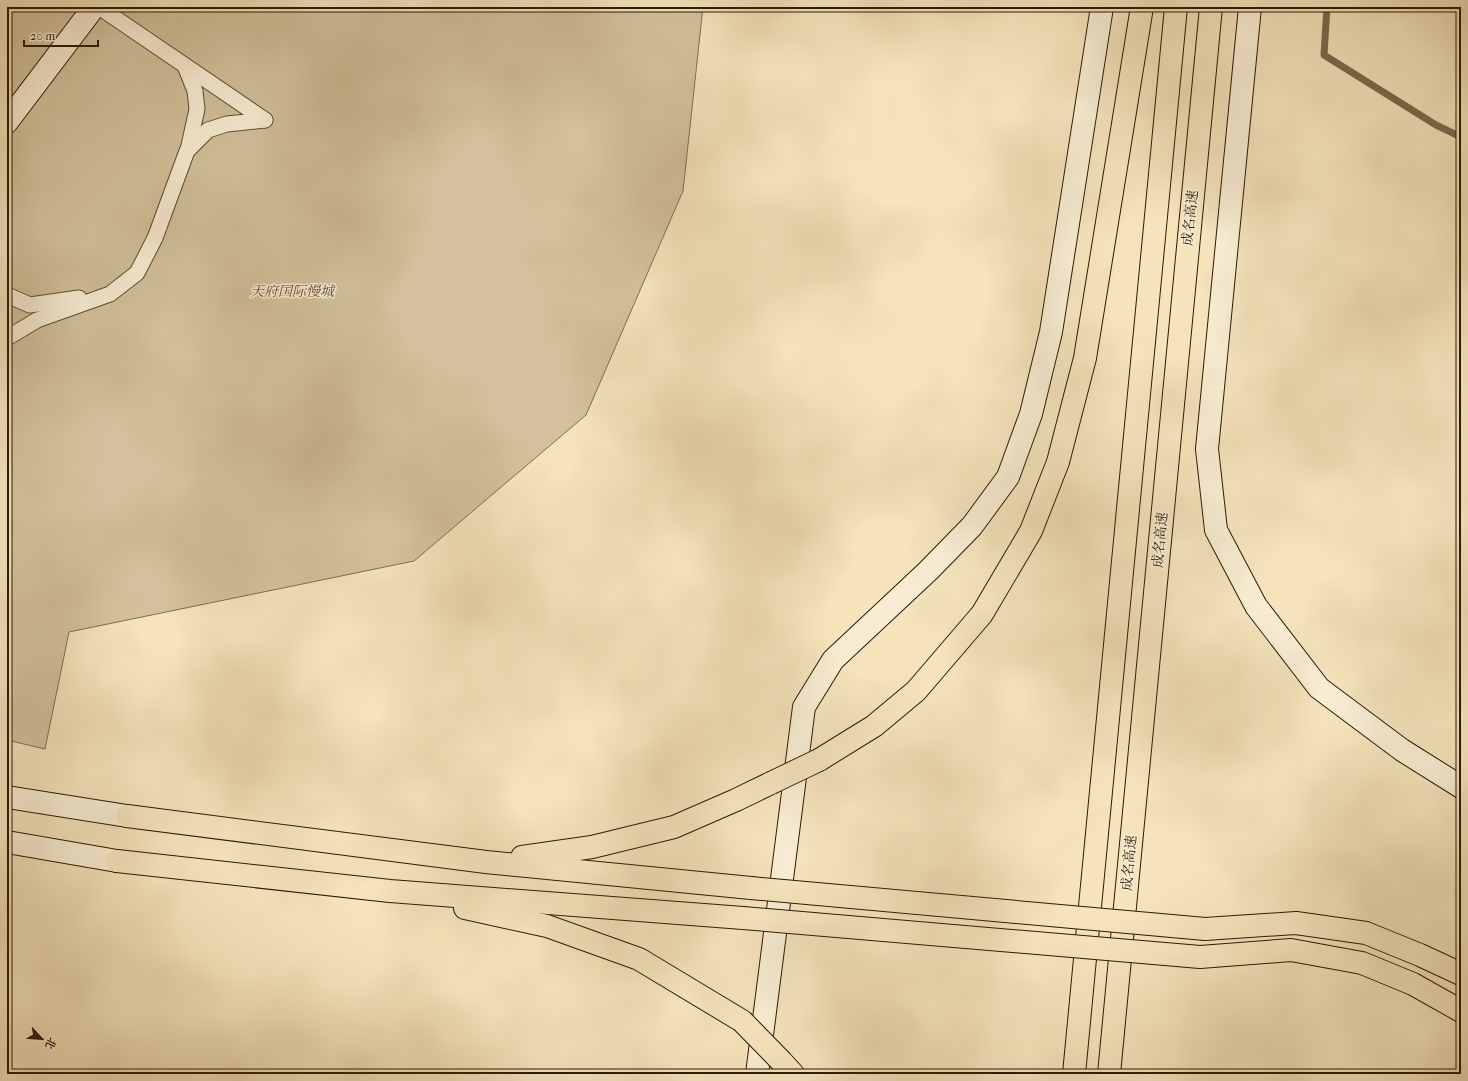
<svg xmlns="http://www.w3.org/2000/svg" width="1468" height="1081" font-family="'IM FELL French Canon','Noto Serif SC',serif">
<rect width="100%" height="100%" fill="#f4e3bb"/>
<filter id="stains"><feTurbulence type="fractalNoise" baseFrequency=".005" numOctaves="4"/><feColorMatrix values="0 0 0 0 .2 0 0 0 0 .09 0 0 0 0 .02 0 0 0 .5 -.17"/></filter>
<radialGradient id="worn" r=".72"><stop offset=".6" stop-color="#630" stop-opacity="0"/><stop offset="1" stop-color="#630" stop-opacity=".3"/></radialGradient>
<!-- green -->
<path fill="#d2c19c" stroke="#806d50" d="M7,7h696l-20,184 -97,224 -172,146 -345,71 -24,117 -38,-9z"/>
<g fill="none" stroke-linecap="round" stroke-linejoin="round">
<!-- stream -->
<path stroke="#7c694c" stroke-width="7" d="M1327,7l-3,48 112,70 25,12"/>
<defs>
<g id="lane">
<path d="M99,7l166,113"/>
<path d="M185,66l10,25 2,18 -9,41"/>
<path d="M7,295l23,10 49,-7"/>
<path d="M7,338l30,-18 73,-26 27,-21 18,-35 32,-87 21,-21 19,-6 38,-4"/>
</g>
<g id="secondary">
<path d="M1250,7l-43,442 9,81 40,76 63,82 83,62 59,37"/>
<path d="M7,122l87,-115"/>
<path d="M7,797l120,19"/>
<path d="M7,842l110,19"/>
<path d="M757,1074l47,-367 29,-47 95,-89 44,-45 36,-49 23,-63 20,-82 51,-325"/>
</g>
<g id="highway">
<path d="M819,760l55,-34 42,-35 66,-77 49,-83 27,-69 27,-104 57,-351"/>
<path d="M127,816l359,46 265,26"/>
<path d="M522,857l70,-10 82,-20 62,-27 35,-17"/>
<path d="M117,861l273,30 353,27"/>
<path d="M465,908l82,18 92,33 103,62"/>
<path d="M1205,929l91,-6 70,10 54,22 41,19"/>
<path d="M1200,957l91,-7 71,13 51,21 48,27"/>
<path d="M782,1062l11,12"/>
<path d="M1074,1074l102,-1067"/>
<path d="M1109,1074l102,-1067"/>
</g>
</defs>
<!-- lane casing -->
<use href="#lane" stroke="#5f4c31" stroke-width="17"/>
<!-- secondary casing -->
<use href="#secondary" stroke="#2d1903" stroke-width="24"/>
<!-- highway casing -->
<use href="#highway" stroke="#2d1903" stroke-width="24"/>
<!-- lane -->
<use href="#lane" stroke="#f8edd3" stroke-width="15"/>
<!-- secondary -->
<use href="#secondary" stroke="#f8edd3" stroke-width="22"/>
<!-- highway -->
<use href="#highway" stroke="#f4e3bb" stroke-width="22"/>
<defs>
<g id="highway-bridge">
<path d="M771,783l48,-23"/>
<path d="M751,888l454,41"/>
<path d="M743,918l457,39"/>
<path d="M742,1021l40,41"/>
</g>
</defs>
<!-- highway-bridge casing -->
<use href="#highway-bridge" stroke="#2d1903" stroke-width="24" stroke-linecap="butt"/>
<!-- highway-bridge -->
<use href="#highway-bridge" stroke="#f4e3bb" stroke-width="22"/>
</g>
<g text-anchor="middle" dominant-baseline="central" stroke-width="3" stroke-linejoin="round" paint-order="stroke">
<!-- street labels -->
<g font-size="14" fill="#2d1903" stroke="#f8edd3">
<text transform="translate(1190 218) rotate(-84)">成名高速</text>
<text transform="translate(1160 540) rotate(-85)">成名高速</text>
<text transform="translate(1129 863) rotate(-85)">成名高速</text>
</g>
<!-- park labels -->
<g font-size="14" font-style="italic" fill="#5f4b31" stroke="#f8edd3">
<text x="292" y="291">天府国际慢城</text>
</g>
</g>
<!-- margin -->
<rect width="1468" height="1081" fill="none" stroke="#f4e3bb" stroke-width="24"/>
<rect x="8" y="8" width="1452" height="1065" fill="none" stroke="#2d1903" stroke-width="2"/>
<rect x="12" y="12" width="1444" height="1057" fill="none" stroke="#2d1903"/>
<!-- north arrow -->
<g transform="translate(42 1039) rotate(116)" stroke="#f8edd3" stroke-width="3" paint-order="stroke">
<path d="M0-3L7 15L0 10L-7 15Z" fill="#2d1903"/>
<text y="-6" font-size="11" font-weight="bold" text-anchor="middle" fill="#2d1903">北</text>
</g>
<!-- scale -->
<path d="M24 40v6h74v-6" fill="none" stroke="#2d1903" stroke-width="2"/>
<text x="30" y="40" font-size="12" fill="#2d1903" stroke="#f8edd3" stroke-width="3" paint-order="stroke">20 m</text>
<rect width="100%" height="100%" filter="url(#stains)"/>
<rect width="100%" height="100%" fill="url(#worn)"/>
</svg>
